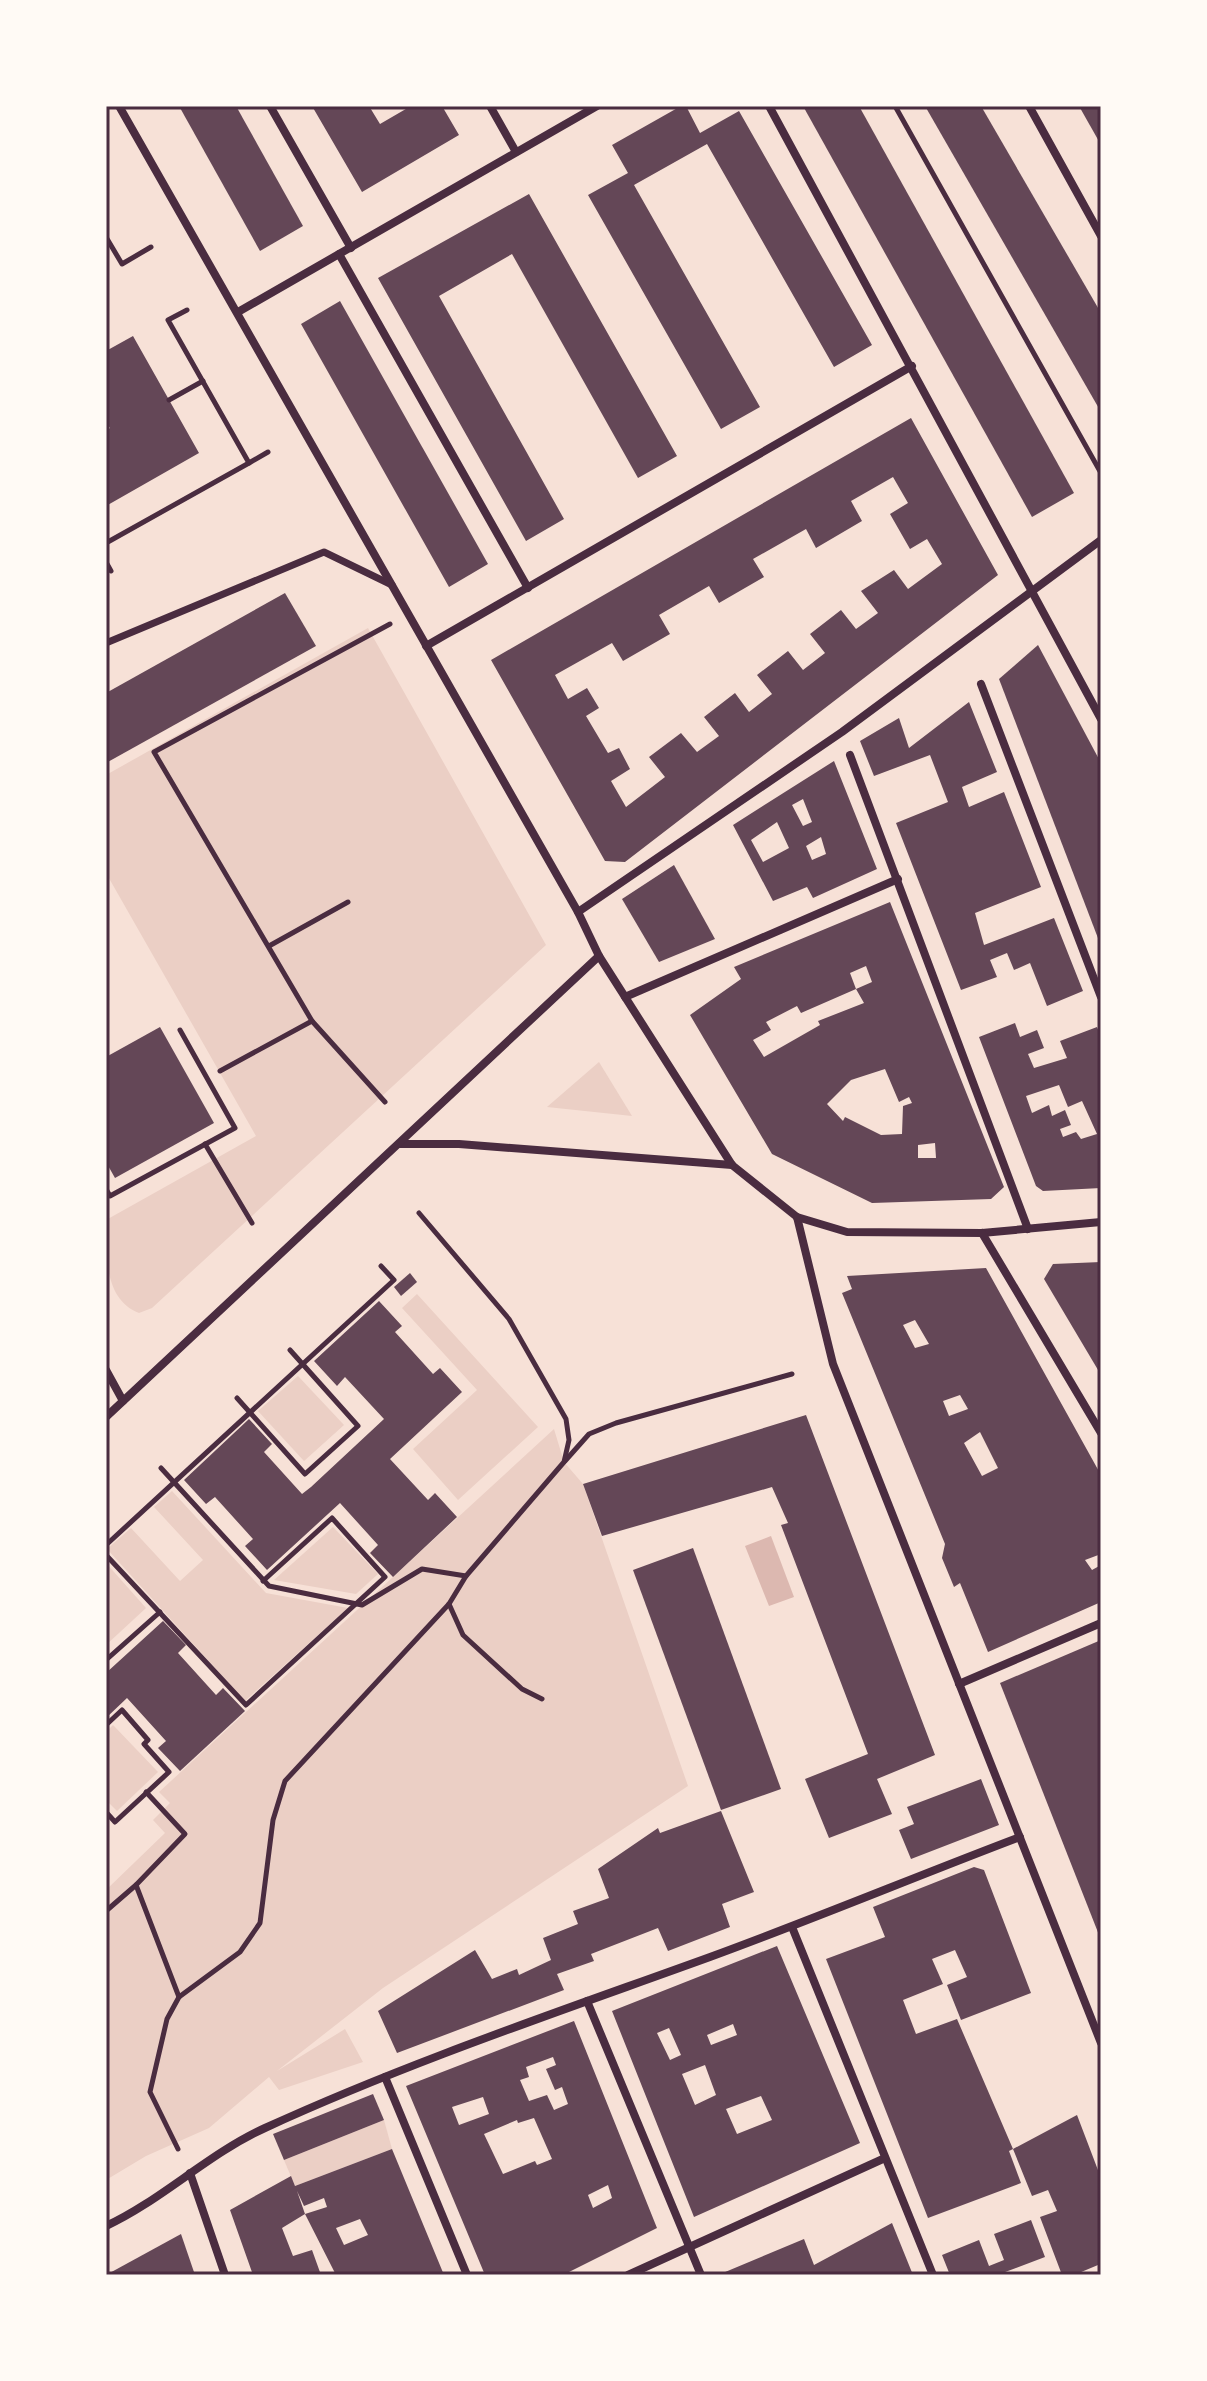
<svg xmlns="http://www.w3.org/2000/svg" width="1207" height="2381" font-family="Inter,sans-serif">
<rect width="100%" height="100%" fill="#f7e1d7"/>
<!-- green -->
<g fill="#ebcfc5">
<path d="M368,628l178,317 -394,363 -13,5c-36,-14 -33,-61 -33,-93l150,-84 -150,-263v-98z"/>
<path d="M599,1062l33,54 -85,-9z"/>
<path d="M417,1294l121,133 -80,73 -45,-51 64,-59 -75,-82z"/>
<path d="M298,1376l46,49 -40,36 -46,-50z"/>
<path d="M554,1429l10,33 19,22 105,302 -305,202 -106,83 68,-42 18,33 -84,28 -10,-13 -60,51 -63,28 -40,24v-290l59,-57 -12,-13 17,-17 -11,-11z"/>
<path d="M172,1491l94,102 82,15 -103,93 -138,-152 24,-21 49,53 23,-21 -49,-53z"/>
<path d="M333,1527l45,47 -22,20 -82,-14z"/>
<path d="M106,1563l40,45 -40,37z"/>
<path d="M113,1725l45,47 -41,39 -11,-11v-68z"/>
<path d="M384,2120l8,29 -97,37 -11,-26z"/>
</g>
<!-- water -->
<path fill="#dcb8b0" d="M771,1536l23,61 -25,9 -24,-60z"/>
<!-- building -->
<g fill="#644757" fill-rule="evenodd">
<path d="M179,106h57l67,120 -43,25z"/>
<path d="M312,106h57l11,18 31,-18h31l17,29 -97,57z"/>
<path d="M681,106h5l14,27 39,-22 133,234 -38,22 -127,-223 -73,41 126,222 -39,22 -133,-234 40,-22 -16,-28z"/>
<path d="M803,106h56l215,387 -42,24z"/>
<path d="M925,106h56l120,207v99z"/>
<path d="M1079,106h22v39z"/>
<path d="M529,194l148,262 -39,22 -126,-224 -73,42 125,223 -38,22 -148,-263z"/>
<path d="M340,301l148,263 -39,23 -148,-263z"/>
<path d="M133,336l66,117 -93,53v-75l4,-3 -4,-6v-71z"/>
<path d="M911,418l87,157 -373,287 -20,-1 -114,-201zM893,477l15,26 -18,11 20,35 17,-10 15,25 -34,25 -14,-19 -33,21 17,22 -22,16 -15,-19 -31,24 15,19 -22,17 -15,-19 -31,24 15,19 -23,18 -14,-19 -31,24 15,19 -22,16 -16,-19 -32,24 16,20 -39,30 -15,-26 19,-12 -11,-21 -11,5 -22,-37 13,-8 -12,-20 -19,11 -13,-24 57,-32 11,18 47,-27 -11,-19 50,-29 10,17 45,-26 -11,-18 53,-30 10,19 46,-27 -11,-20z"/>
<path d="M285,593l31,53 -210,117v-70z"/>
<path d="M1038,645l63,118v183l-102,-267z"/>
<path d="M969,702l28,70 -35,15 7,20 35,-15 37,95 -66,26 9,32 70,-27 29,73 -36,15 -17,-43 -16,7 -7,-17 -17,7 7,17 -36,13 -65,-167 52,-21 -18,-47 -56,21 -14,-35 39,-23 10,30z"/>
<path d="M834,761l43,108 -64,29 -6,-11 -34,14 -40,-76zM803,799l9,23 -9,4 -11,-21zM777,822l12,26 -26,14 -12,-22zM821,837l5,17 -14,6 -6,-14z"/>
<path d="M674,865l41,74 -56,23 -37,-63z"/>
<path d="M890,902l114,285 -13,12 -119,4 -100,-49 -82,-139 51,-36 -7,-12zM866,966l6,16 -16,7 8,14 -46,18 2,4 -56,32 -11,-17 18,-10 -5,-8 31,-16 4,7 55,-24 -6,-16zM885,1069l14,33 10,-5 3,6 -9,3 -1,28 -21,1 -36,-18 -2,4 -16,-17 24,-24zM935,1143l1,15h-18v-13z"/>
<path d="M1015,1023l5,14 17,-7 7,18 -16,6 6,14 33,-10 -7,-17 37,-14 4,10v151l-58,3 -7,-5 -57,-149zM1059,1085l9,22 14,-6 15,33 -16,5 -5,-7 -13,5 -3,-8 11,-4 -6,-15 -13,6 -3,-11 -17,8 -6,-17z"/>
<path d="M160,1027l54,96 -99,55 -9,-16v-105z"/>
<path d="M1101,1262v113l-57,-96 9,-15z"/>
<path d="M986,1268l115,207v79l-16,6 7,10 9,-5v37l-113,50 -28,-69 -6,4 -12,-29 3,-14 -103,-251 10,-4 -5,-13zM915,1320l14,24 -14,4 -12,-23zM960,1395l8,14 -19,7 -6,-15zM980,1432l18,36 -16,8 -18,-33z"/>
<path d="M410,1273l7,9 -16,14 -7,-9z"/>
<path d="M379,1301l23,25 -7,6 38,42 7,-6 22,24 -72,67 38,41 7,-7 22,24 -64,60 -23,-24 8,-8 -38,-42 -73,67 -22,-24 8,-7 -38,-42 -9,7 -22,-24 65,-61 23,25 -8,8 38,42 9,-7 73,-68 -39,-42 -8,9 -23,-25z"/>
<path d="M806,1415l129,340 -58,24 15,35 -63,24 -24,-59 63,-25 -87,-229 7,-2 -16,-36 -170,49 -19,-52z"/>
<path d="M693,1548l88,241 -60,21 -88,-240z"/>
<path d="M163,1621l23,24 -8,8 38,42 7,-7 22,23 -65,60 -22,-23 8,-7 -39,-43 -21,20v-45z"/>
<path d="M1101,1640v300l-101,-257z"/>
<path d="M981,1779l18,46 -88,34 -12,-29 15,-6 -7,-17z"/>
<path d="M721,1811l33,81 -32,12 8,23 -62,24 -10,-23 -67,26 3,7 -37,13 7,16 -167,63 -19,-42 97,-61 17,29 25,-10 2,6 32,-15 -8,-22 35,-14 -5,-13 36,-13 -11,-29 60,-41 2,5z"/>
<path d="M974,1867l10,3 47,123 -70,27 -14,-35 20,-8 -12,-27 -23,9 11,25 -40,16 13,34 41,-15 56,130 -4,2 12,32 -93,35 -102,-259 59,-22 -12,-30z"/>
<path d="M777,1946l83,197 -166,74 -82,-206zM733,2024l4,11 -26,10 -4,-10zM669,2028l12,27 -11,5 -13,-27zM705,2065l11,30 -21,10 -13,-31zM761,2096l11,24 -35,14 -11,-25z"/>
<path d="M574,2021l83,207 -94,47h-78l-79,-189zM553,2057l3,8 -10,4 9,21 7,-3 6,17 -14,6 -7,-15 -18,6 -9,-21 9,-3 -3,-10zM483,2097l6,17 -30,11 -7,-18zM534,2118l18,41 -15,6 -2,-4 -32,13 -19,-40 33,-14 1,3zM608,2185l4,13 -19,10 -5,-13z"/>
<path d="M373,2094l11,26 -100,40 -11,-26z"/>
<path d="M1077,2115l24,63v94l-3,-7 -24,10h-12l-22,-58 17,-6 -9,-21 -16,6 -19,-47z"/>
<path d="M392,2149l52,126h-108l-31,-61 22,-7 -3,-9 -20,8 -7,-15 8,23 -23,14 11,28 19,-6 9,25h-68l-23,-65 61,-34 4,10zM360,2219l8,16 -24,10 -8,-17z"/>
<path d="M1031,2220l14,37 -48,18h-47l-8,-20 37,-15 10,26 15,-6 -10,-26z"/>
<path d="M892,2223l21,52h-195l86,-36 10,26z"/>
<path d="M181,2234l14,41h-89z"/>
</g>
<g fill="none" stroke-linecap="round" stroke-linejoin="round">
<!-- path -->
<g stroke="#4a2c40" stroke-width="5">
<path d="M895,106l206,367"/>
<path d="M106,237l16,27 29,-17"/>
<path d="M169,400l34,-19"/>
<path d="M249,463l19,-11"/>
<path d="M106,543l143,-80 -81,-143 19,-10"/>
<path d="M106,562l5,9"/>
<path d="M269,946l79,-44"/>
<path d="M312,1021l-158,-269 236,-128"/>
<path d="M220,1071l92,-50 73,81"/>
<path d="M205,1144l47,79"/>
<path d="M106,1189l4,7 125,-68 -55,-98"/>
<path d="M237,1398l68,76 53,-48 -68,-76"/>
<path d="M565,1461l24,-27 27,-11 176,-49"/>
<path d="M161,1468l108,118 93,19 60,-36 44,7"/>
<path d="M106,1545l288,-265 -13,-14"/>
<path d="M106,1555l140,150 139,-128 -53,-59 -69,63"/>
<path d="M449,1604l14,31 59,54 20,10"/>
<path d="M106,1660l54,-48"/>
<path d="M106,1725l16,-15 26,30 -4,4 25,28 -54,50 -9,-10"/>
<path d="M136,1885l49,-51 -39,-42"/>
<path d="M106,1911l30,-26 43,112"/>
<path d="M178,2149l-28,-57 17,-73 12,-22 61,-45 20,-29 13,-103 12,-39 164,-177 17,-28 98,-114 5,-22 -3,-21 -57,-100 -90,-106"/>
</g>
<!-- pedestrian -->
<path stroke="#4a2c40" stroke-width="7" d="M106,643l218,-91 68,33"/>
<!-- minor -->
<g stroke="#4a2c40" stroke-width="8">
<path d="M119,106l459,806 21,44 133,209 65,52 36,147 268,679"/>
<path d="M270,106l81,142"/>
<path d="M490,106l26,46"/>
<path d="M769,106l332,613"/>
<path d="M1029,106l72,130"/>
<path d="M339,254l189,334"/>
<path d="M238,312l359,-206"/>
<path d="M426,646l486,-280"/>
<path d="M981,684l120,313"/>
<path d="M850,755l178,474"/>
<path d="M578,912l264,-180 259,-192"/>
<path d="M625,997l273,-118"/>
<path d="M400,1144h59l273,21"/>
<path d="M797,1217l50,15 135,1 119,-11"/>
<path d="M982,1233l119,200"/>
<path d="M106,1370l17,31"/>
<path d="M106,1417l493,-461"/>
<path d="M959,1684l142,-61"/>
<path d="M792,1927l141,348"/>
<path d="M587,2001l114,274"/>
<path d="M385,2077l82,198"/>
<path d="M190,2173l35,102"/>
<path d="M106,2226c56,-26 102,-72 159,-98 144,-66 296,-117 445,-171 104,-38 207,-81 310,-120"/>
<path d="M628,2275l257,-117"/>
</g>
</g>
<!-- border -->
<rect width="1207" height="2381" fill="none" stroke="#fffaf5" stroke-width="216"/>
<rect x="108" y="108" width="991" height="2165" fill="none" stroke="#4a2c40" stroke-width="3"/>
</svg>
